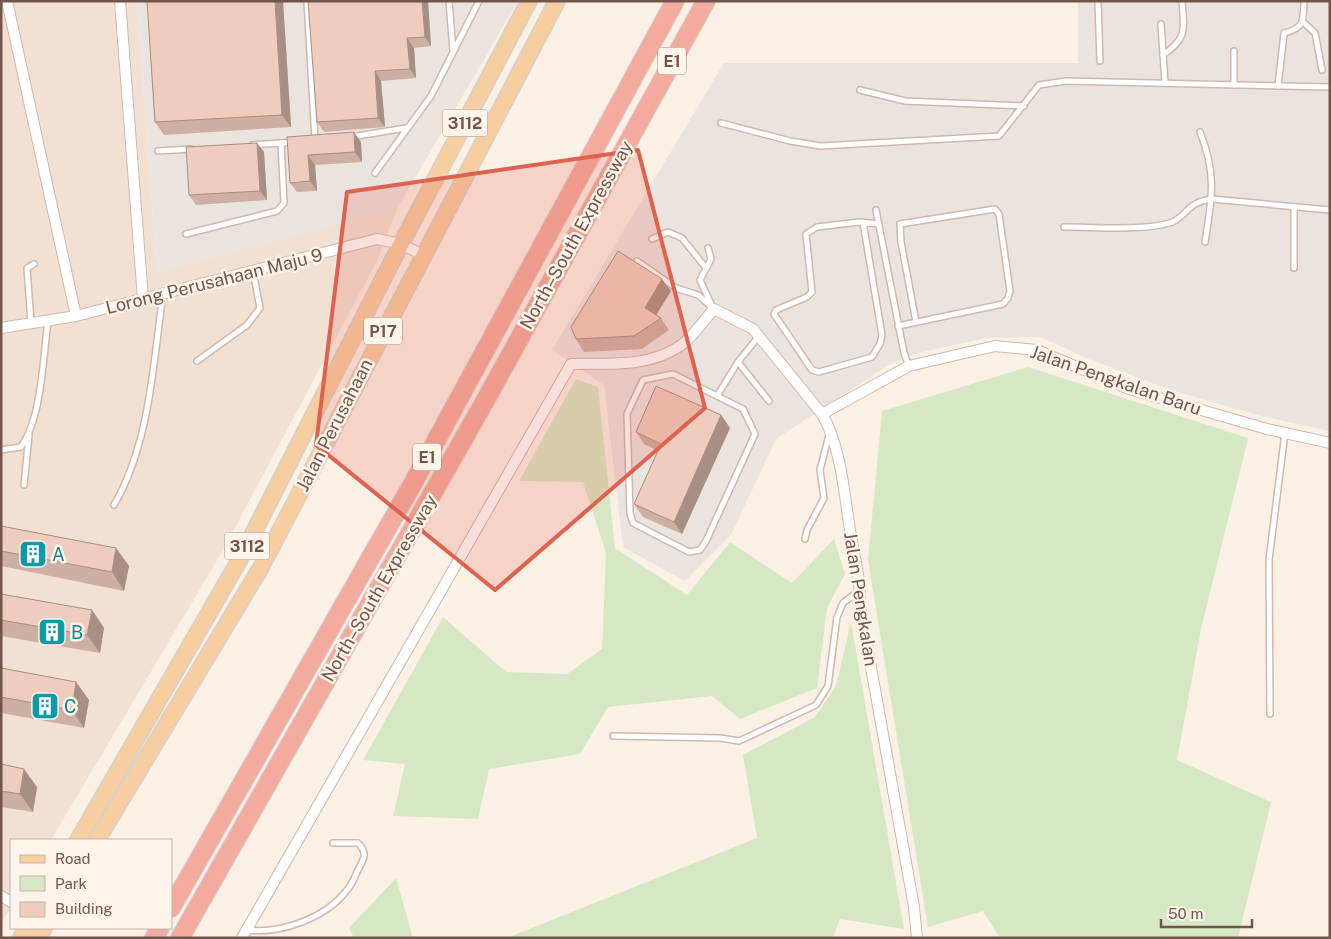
<svg xmlns="http://www.w3.org/2000/svg" width="1331" height="939" font-family="'Public Sans',sans-serif">
<rect width="100%" height="100%" fill="#fbf0e4"/>
<!-- residential -->
<path fill="#f2e1d3" d="M1,1h136l20,271 241,-65 -21,54 -155,291 -171,288h-40v67l-10,17z"/>
<!-- industrial -->
<g fill="#ebe3de">
<path d="M137,1h381l-120,206 -241,65z"/>
<path d="M1078,1h252v430l-69,-15 -91,-26 -81,-31 -49,-22 -54,1 -68,15 -28,11 -114,75 -45,96 -46,46 -62,-34 -19,-162 -52,-35 172,-287h354z"/>
</g>
<!-- green -->
<g fill="#d6e8c3">
<path d="M1028,367l220,71 -47,191 -24,131 94,42 -33,136h-238l-17,-27 -55,16 -60,-367 14,-149z"/>
<path d="M576,379l22,8 17,161 72,47 43,-53 62,41 42,-44 11,35 -18,34 -10,80 -77,31 -28,-23 -104,11 -28,47 -91,15 -11,50 -85,-3 12,-52 -42,-4 80,-143 63,55 61,2 35,-25 4,-96 -23,-71 -64,-1z"/>
<path d="M851,622l53,307 -64,-10 -7,19h-326l250,-100 -14,-83 72,-38 21,-31z"/>
<path d="M396,878l17,60h-59l-5,-10z"/>
</g>
<g fill="none" stroke-linecap="round" stroke-linejoin="round">
<defs>
<g id="lane">
<path d="M307,1l8,139"/>
<path d="M449,1l4,50"/>
<path d="M1098,1l2,60"/>
<path d="M1303,22l12,11 7,37"/>
<path d="M1161,24l4,59"/>
<path d="M1234,51v34"/>
<path d="M1163,55c25,-17 21,-26 19,-54"/>
<path d="M1278,86l6,-53c21,-5 19,-12 20,-32"/>
<path d="M860,90l45,11 119,5"/>
<path d="M721,123l69,18 31,5 178,-10 40,-51 27,-4 264,6"/>
<path d="M1200,132c17,42 12,67 5,110"/>
<path d="M351,137l55,-9"/>
<path d="M252,145l29,-2"/>
<path d="M158,151l33,-2"/>
<path d="M375,173l56,-77 48,-95"/>
<path d="M876,210l28,143 5,13"/>
<path d="M863,222l19,113 -2,9 -8,13 -53,15 -7,-2 -38,-56 2,-4 31,-13 5,-5 -6,-58 11,-7 42,-5 20,2"/>
<path d="M1064,227c31,0 77,4 106,-4 16,-5 16,-21 42,-24l118,11"/>
<path d="M186,234l91,-23 7,-8 -3,-60 12,-1"/>
<path d="M652,239l16,-7 14,6 24,30"/>
<path d="M708,248l3,11 -11,21 11,24"/>
<path d="M637,261l39,27 22,7 16,14"/>
<path d="M1294,268v-61"/>
<path d="M31,323l-4,-55 7,-4"/>
<path d="M898,326l105,-22 5,-6 2,-7 -11,-77 -4,-5 -95,15 1,18 15,80"/>
<path d="M197,361l50,-36 13,-17 -7,-37"/>
<path d="M738,362l31,39"/>
<path d="M673,374l70,35 12,25 -49,107 -6,9 -11,2 -56,-29 -3,-10 -3,-99 16,-34z"/>
<path d="M717,396l21,-34 21,-26"/>
<path d="M1,450l20,-3c21,-30 22,-90 27,-126"/>
<path d="M24,485l5,-50"/>
<path d="M114,505c36,-62 39,-141 49,-211"/>
<path d="M805,539l2,-9 17,-32 -4,-28 9,-35"/>
<path d="M1270,714l-1,-154 16,-127"/>
<path d="M613,736l107,2 19,3 77,-36 12,-19 9,-69 6,-14 17,-13"/>
<path d="M247,930c34,4 79,-12 100,-40 5,-5 8,-14 11,-20 6,-11 10,-17 0,-27h-25"/>
</g>
<g id="street">
<path d="M7,1l69,315"/>
<path d="M120,1l23,298"/>
<path d="M1,328l75,-12 301,-77 24,5 22,11"/>
<path d="M822,414l87,-48 86,-20 42,4 92,39 138,40 63,14"/>
<path d="M1,896l10,6"/>
<path d="M242,938l329,-574c36,-1 77,4 109,-18 13,-9 24,-26 34,-37l39,20 69,85c19,33 22,78 28,116 4,25 11,50 10,76l54,301 3,31"/>
</g>
<g id="primary">
<path d="M78,840l162,-281 161,-315 128,-243"/>
<path d="M97,840l163,-271 297,-568"/>
<path d="M21,938l6,-10"/>
<path d="M38,938l6,-10"/>
</g>
<g id="highway">
<path d="M171,908l241,-423 263,-484"/>
<path d="M154,938l6,-10"/>
<path d="M180,938l305,-537 221,-400"/>
</g>
</defs>
<!-- lane casing -->
<use href="#lane" stroke="#ceb9ae" stroke-width="8"/>
<!-- street casing -->
<use href="#street" stroke="#ceb9ae" stroke-width="12"/>
<!-- primary casing -->
<use href="#primary" stroke="#d8cfcd" stroke-width="18"/>
<!-- highway casing -->
<use href="#highway" stroke="#d8cfcd" stroke-width="20"/>
<!-- lane -->
<use href="#lane" stroke="#fff" stroke-width="5"/>
<!-- street -->
<use href="#street" stroke="#fff" stroke-width="10"/>
<!-- primary -->
<use href="#primary" stroke="#f7ce9f" stroke-width="15"/>
<!-- highway -->
<use href="#highway" stroke="#f2ab9e" stroke-width="18"/>
</g>
<!-- wall -->
<g fill="#ceafa3">
<path d="M147,1h136l8,126 -127,8 -9,-13z"/>
<path d="M428,1l3,45 -17,2 2,30 -35,3 4,46 -61,5 -7,-10z"/>
<path d="M287,137l74,5 1,20 -47,3 2,26 -20,1 -7,-9z"/>
<path d="M257,143l7,9 3,48 -71,5 -7,-10z"/>
<path d="M671,291l-15,24 5,3 8,12 -27,19 -58,3 -8,-13z"/>
<path d="M721,415l9,13 -48,106 -39,-17 -9,-13 24,-53 -14,-7 -8,-12z"/>
<path d="M1,526l115,22 13,18 -5,25 -123,-25z"/>
<path d="M1,594l91,16 12,18 -4,25 -99,-17z"/>
<path d="M1,668l75,14 13,18 -5,28 -83,-15z"/>
<path d="M1,764l36,23 -4,25 -32,-5z"/>
</g>
<!-- shaded-wall -->
<g fill="#a78f84">
<path d="M275,1h8l8,126 -9,-12z"/>
<path d="M422,1h6l3,45 -6,-9z"/>
<path d="M407,38l7,10 2,30 -6,-9z"/>
<path d="M375,71l6,10 4,46 -7,-9z"/>
<path d="M354,132l7,10 1,20 -7,-10z"/>
<path d="M257,143l7,9 3,48 -7,-9z"/>
<path d="M308,155l7,10 2,26 -7,-10z"/>
<path d="M662,279l9,12 -18,29 -8,-12z"/>
<path d="M721,415l9,13 -48,106 -8,-12z"/>
<path d="M116,548l13,18 -5,25 -12,-19z"/>
<path d="M92,610l12,18 -4,25 -13,-18z"/>
<path d="M76,682l13,18 -5,28 -12,-18z"/>
<path d="M24,769l13,18 -4,25 -13,-18z"/>
</g>
<!-- building -->
<g fill="#efccbd" stroke="#a78f84">
<path d="M147,1h128l7,114 -127,7z"/>
<path d="M308,1h114l3,36 -18,1 3,31 -35,2 3,47 -61,4z"/>
<path d="M354,132l1,20 -47,3 2,26 -20,2 -3,-46z"/>
<path d="M257,143l3,48 -71,4 -3,-48z"/>
<path d="M618,251l44,28 -17,29 16,10 -27,18 -58,3 -5,-12z"/>
<path d="M656,386l65,29 -47,107 -40,-18 27,-60 -25,-12z"/>
<path d="M1,526l115,22 -4,24 -111,-21z"/>
<path d="M1,594l91,16 -5,25 -86,-15z"/>
<path d="M1,668l75,14 -4,28 -71,-13z"/>
<path d="M1,764l23,5 -4,25 -19,-3z"/>
</g>
<!-- marked area -->
<path fill="#df614f" fill-opacity="0.2" stroke="#df614f" stroke-width="4" stroke-linejoin="round" d="M638,150l67,258 -210,182 -179,-145 31,-253z"/>
<!-- icons -->
<defs>
<symbol id="building-square" viewBox="-11 -11 22 22"><rect x="-9" y="-9" width="18" height="18" rx="4" fill="#0f9aa8" stroke="#fef4ea"/><path d="M-4-6H4V6H1V3H-1V6H-4ZM-2.5-4.3h1.7v1.8h-1.7ZM.8-4.3h1.7v1.8H.8ZM-2.5-1h1.7V.8h-1.7ZM.8-1h1.7V.8H.8Z" fill="#fff"/></symbol>
</defs>
<g fill-rule="evenodd">
<use href="#building-square" x="17" y="538" width="32" height="32"/>
<use href="#building-square" x="36" y="616" width="32" height="32"/>
<use href="#building-square" x="29" y="690" width="32" height="32"/>
</g>
<g text-anchor="middle" dominant-baseline="central" stroke-width="5" stroke-linejoin="round" paint-order="stroke">
<!-- shield labels -->
<g fill="#fef4ea" stroke="#9c857b" stroke-width="1">
<rect x="658" y="47.5" width="28" height="27" rx="4"/>
<rect x="442.5" y="109.5" width="45" height="27" rx="4"/>
<rect x="364" y="317.5" width="38" height="27" rx="4"/>
<rect x="413" y="443.5" width="28" height="27" rx="4"/>
<rect x="224.5" y="532.5" width="45" height="27" rx="4"/>
</g>
<g font-size="16" font-weight="bold" fill="#72554b">
<text x="672" y="61">E1</text>
<text x="465" y="123">3112</text>
<text x="383" y="331">P17</text>
<text x="427" y="457">E1</text>
<text x="247" y="546">3112</text>
</g>
<!-- street labels -->
<g font-size="18" fill="#72554b" stroke="#fef4ea">
<text transform="translate(576 235) rotate(-61)">North–South Expressway</text>
<text transform="translate(214 281) rotate(-14)">Lorong Perusahaan Maju 9</text>
<text transform="translate(1116 380) rotate(19)">Jalan Pengkalan Baru</text>
<text transform="translate(334 425) rotate(-63)">Jalan Perusahaan</text>
<text transform="translate(379 588) rotate(-60)">North–South Expressway</text>
<text transform="translate(861 599) rotate(81)">Jalan Pengkalan</text>
</g>
<!-- culture labels -->
<g font-size="18" fill="#0d838f" stroke="#fef4ea" text-anchor="start">
<text x="52" y="554">A</text>
<text x="71" y="632">B</text>
<text x="64" y="706">C</text>
</g>
</g>
<!-- border -->
<rect width="1331" height="939" fill="none" stroke="#72554b" stroke-width="5"/>
<!-- legend -->
<rect x="10" y="839" width="162" height="90" fill="#fef4ea" stroke="#c6b4aa"/>
<rect x="20" y="855" width="25" height="8" fill="#f7ce9f" stroke="#c6b4aa"/>
<text x="55" y="864" font-size="15" fill="#72554b">Road</text>
<rect x="20" y="876" width="25" height="15" fill="#d6e8c3" stroke="#c6b4aa"/>
<text x="55" y="889" font-size="15" fill="#72554b">Park</text>
<rect x="20" y="902" width="25" height="15" fill="#efccbd" stroke="#c6b4aa"/>
<text x="55" y="914" font-size="15" fill="#72554b">Building</text>
<!-- scale -->
<path d="M1161 919v8h91v-8" fill="none" stroke="#72554b" stroke-width="2.5"/>
<text x="1168" y="919" font-size="15" fill="#72554b" stroke="#fef4ea" stroke-width="4" paint-order="stroke">50 m</text>
</svg>
